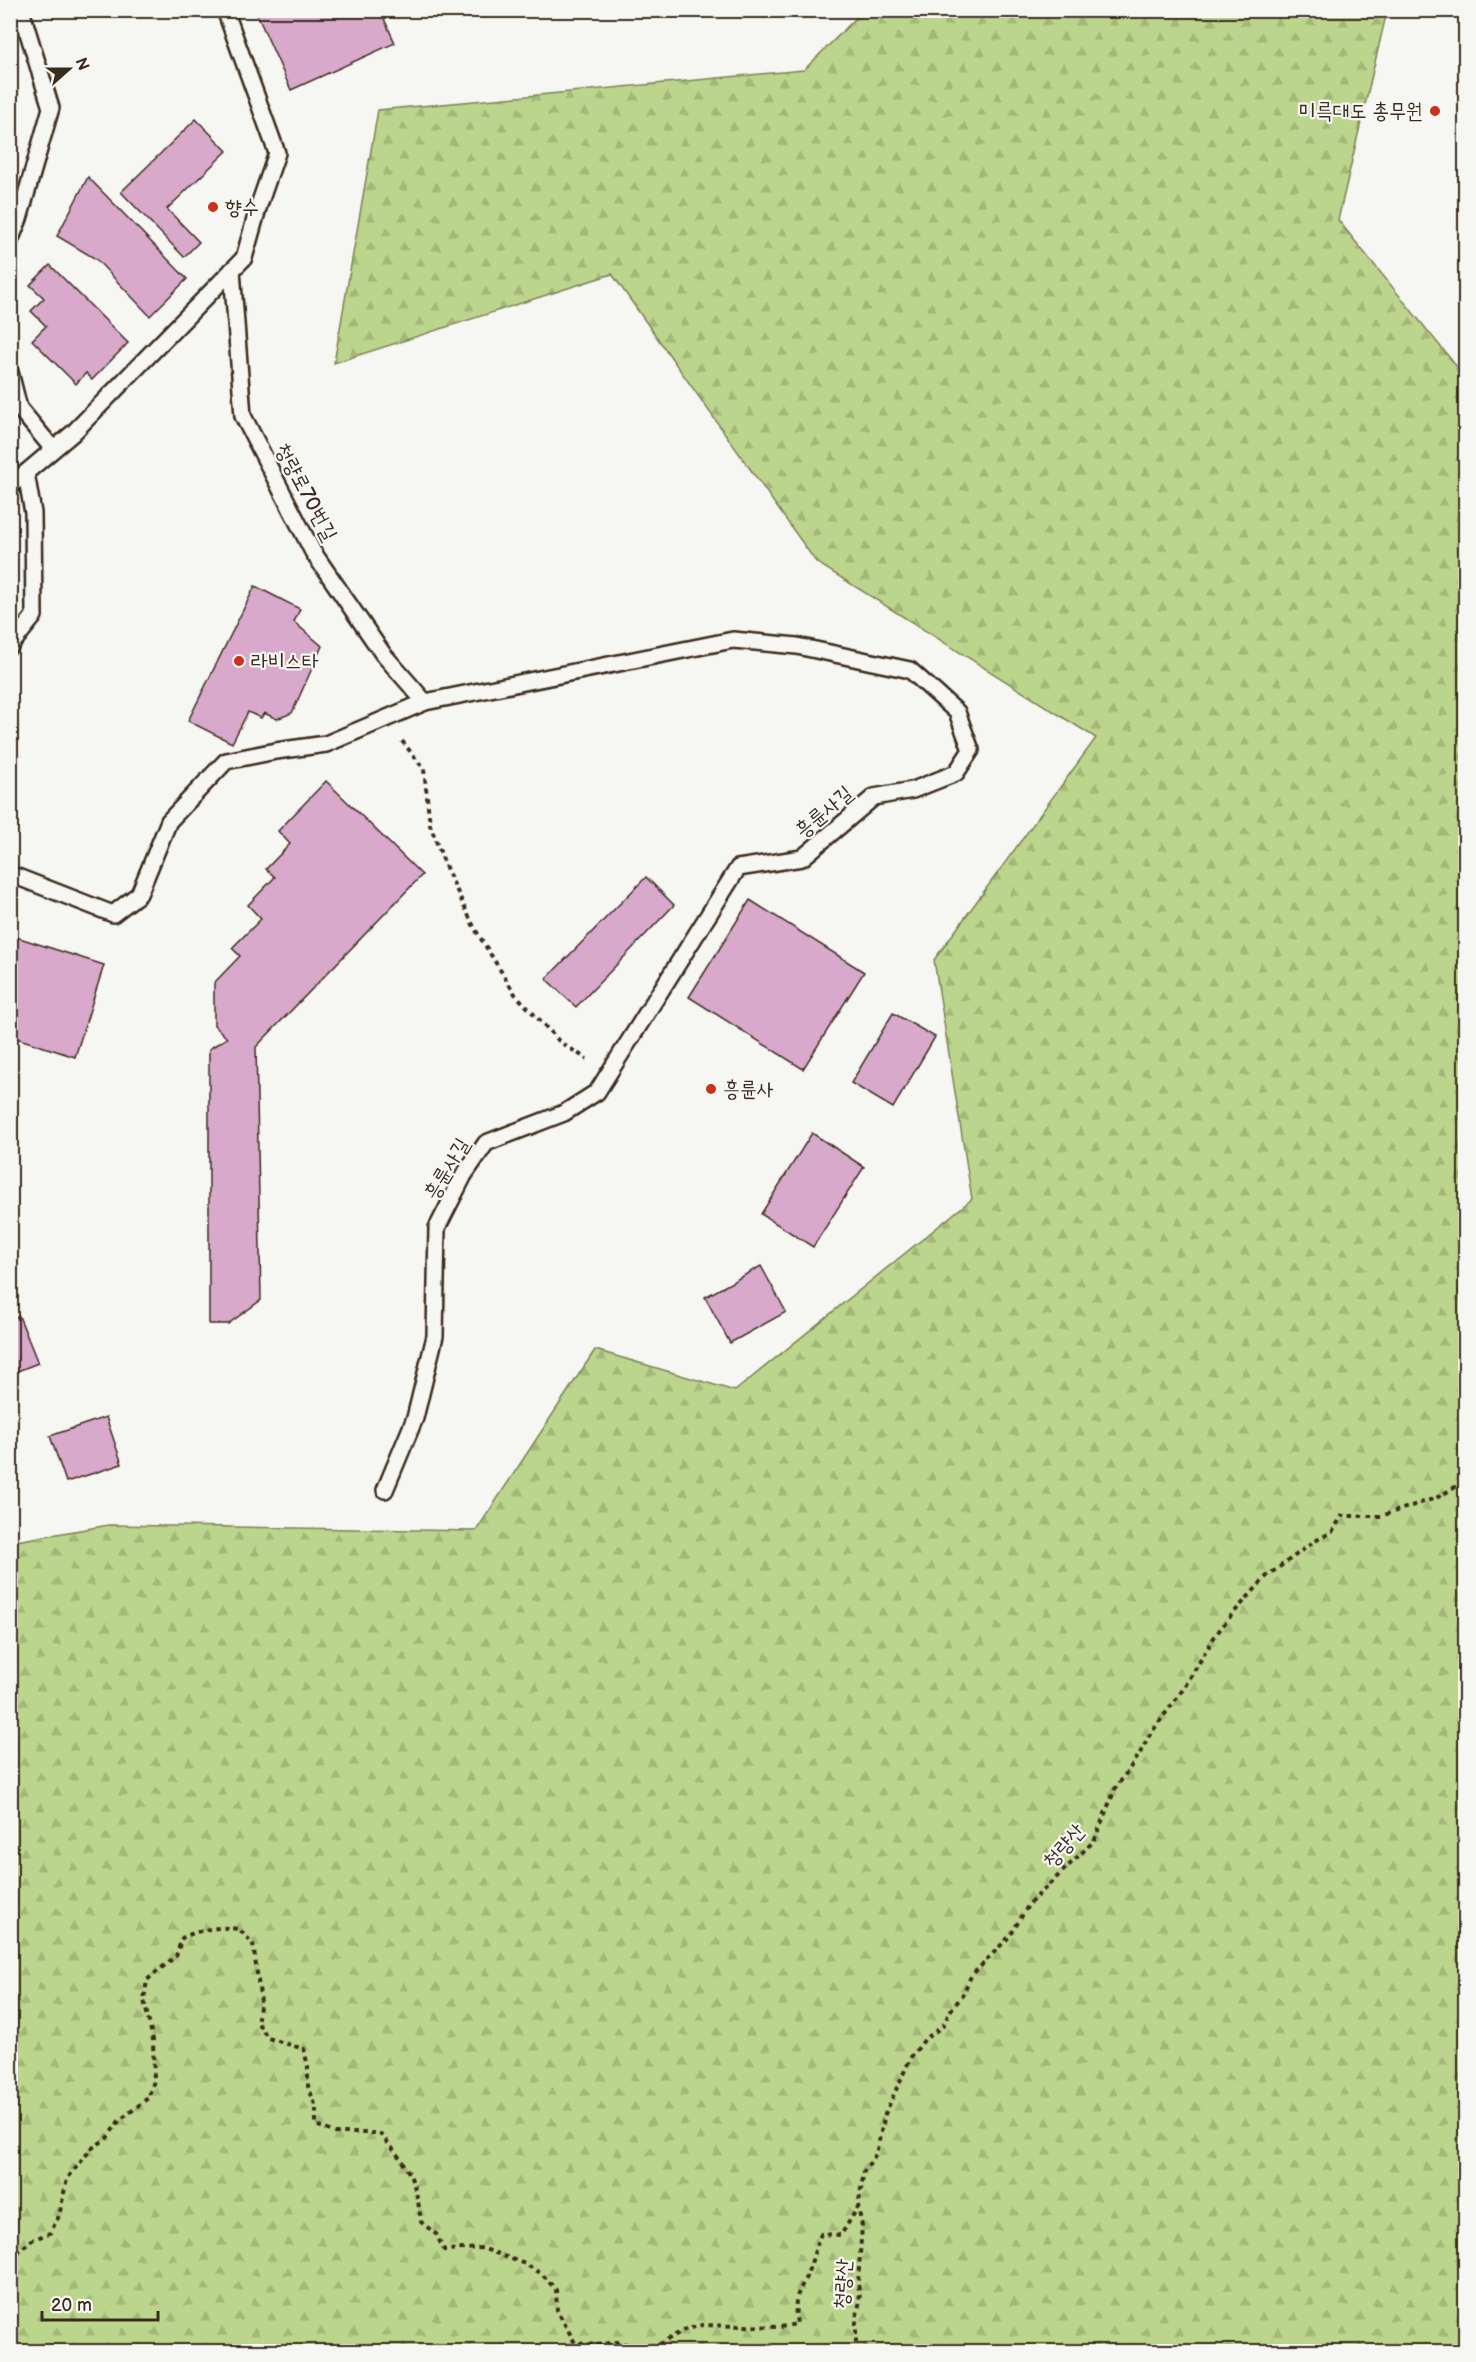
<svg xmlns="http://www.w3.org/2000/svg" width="1476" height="2362" font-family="'Balsamiq Sans','Poor Story',sans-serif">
<defs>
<pattern id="forest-firs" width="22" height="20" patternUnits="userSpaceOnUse" patternTransform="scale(1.5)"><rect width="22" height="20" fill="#bcd58c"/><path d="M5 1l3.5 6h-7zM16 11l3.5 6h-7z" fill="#a2b778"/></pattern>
</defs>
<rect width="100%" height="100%" fill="#f6f6f2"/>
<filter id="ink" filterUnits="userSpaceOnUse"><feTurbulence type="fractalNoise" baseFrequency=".0167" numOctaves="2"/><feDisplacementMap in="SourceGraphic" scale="12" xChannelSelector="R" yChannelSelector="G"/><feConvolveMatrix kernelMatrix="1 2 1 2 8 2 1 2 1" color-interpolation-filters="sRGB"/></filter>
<g filter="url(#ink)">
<!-- forest -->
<path fill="url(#forest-firs)" stroke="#7c8055" stroke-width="1.5" d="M863,11h524l-49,209 128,158 -1,1973h-1454v-809l98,-17 367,6 119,-181 140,41 237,-192 -38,-239 162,-222 -280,-176 -204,-288 -278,89 44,-253 426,-40z"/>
<!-- building -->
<g fill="#d8a9cb" stroke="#3b2a1e" stroke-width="1.5">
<path d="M255,10h125l15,33 -104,47z"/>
<path d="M10,31l7,26 -7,1z"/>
<path d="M10,90h8l-3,49h-5z"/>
<path d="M196,119l31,32 -60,58 32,33 -15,15 -63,-65z"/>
<path d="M88,177l99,102 -37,37 -54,-57 -39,-23z"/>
<path d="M50,265l78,78 -36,37 -6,-7 -10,11 -44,-44 14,-14 -15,-15 13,-13 -14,-13z"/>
<path d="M255,586l45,23 -6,13 28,24 -30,67 -15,6 -13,-6 -3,5 -13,-6 -16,31 -44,-22z"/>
<path d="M326,781l96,94 -166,172 5,253 -33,24h-19v-275l18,-11 -13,-13v-42l26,-27 -8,-8 29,-29 -13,-14 27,-28 -9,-8 24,-25 -12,-13z"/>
<path d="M646,877l28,28 -98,102 -30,-28z"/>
<path d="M750,900l114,72 -61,97 -114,-72z"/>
<path d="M10,935l94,30 -29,92 -65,-21z"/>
<path d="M893,1013l42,24 -42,71 -42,-25z"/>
<path d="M812,1133l52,34 -51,80 -52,-33z"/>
<path d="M761,1266l25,46 -56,31 -25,-46z"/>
<path d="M19,1316l19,47 -28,11v-55z"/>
<path d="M106,1417l16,47 -56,18 -16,-46z"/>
</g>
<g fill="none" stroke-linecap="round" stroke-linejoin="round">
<defs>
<g id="lane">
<path d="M10,241l9,-22 32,-111 -30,-98"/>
<path d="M232,270l11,146 70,136 70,102 42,48"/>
<path d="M10,372l9,36 34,41"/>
<path d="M10,486l63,-53 171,-175 15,-53 18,-52 -52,-143"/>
<path d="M10,646l24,-30 -1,-103 -7,-40"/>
<path d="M10,874l103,40 26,-20 30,-73 57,-60 50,-10 50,-7 99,-42 308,-62 64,6 113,24 47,42 14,38 -15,23 -43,17 -39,7 -72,61 -64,10 -141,224 -33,21 -78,30 -22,32 -27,53 -2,108 -20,82 -30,72"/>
</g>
</defs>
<!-- lane casing -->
<use href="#lane" stroke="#3b2a1e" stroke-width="20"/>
<!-- path -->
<g stroke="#3b2a1e" stroke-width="4" stroke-dasharray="4.5 4.5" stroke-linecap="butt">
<path d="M402,741l22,28 6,56 17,45 28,59 40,65 45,48 27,17"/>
<path d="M10,2259l22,-19 18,-7 9,-17 8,-37 24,-30 16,-11 12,-17 29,-23 6,-17 -1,-41 -9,-40 3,-20 29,-24 6,-18c19,-9 35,-12 57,-9l14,15 8,58 -4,20 11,16 36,11 4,18v19l8,21v18l19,8h44c29,32 37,46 42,89l15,12 8,16 38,-2 43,16 17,10 14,16 1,20 18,33 23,2 19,-3 18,4 23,-1 26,-15 18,-5 78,2 17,-3c-5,-33 4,-30 13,-58 4,-11 6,-21 11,-32l20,1 17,-28"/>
<path d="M856,2352v-32l4,-20 -2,-18 4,-56 -4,-19 6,-36 12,-17 9,-40 26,-57 14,-18 18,-13 7,-15 12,-15 9,-20 39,-40 19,-32 65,-63 21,-52 24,-34 10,-19 35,-48 31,-52 13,-17 39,-43 48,-35 17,-9 10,-16h39l55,-18 30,-17"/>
</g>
<!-- lane -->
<use href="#lane" stroke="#f6f6f2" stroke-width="15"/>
</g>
</g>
<!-- markers -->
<g fill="#c8321e" stroke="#f6f6f2" stroke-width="2">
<circle cx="1435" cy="111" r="6"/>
<circle cx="213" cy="207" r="6"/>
<circle cx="239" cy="661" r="6"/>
<circle cx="711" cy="1089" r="6"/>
</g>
<g text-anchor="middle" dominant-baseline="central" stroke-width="4.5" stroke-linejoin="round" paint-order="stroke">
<!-- poi labels -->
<g font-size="21" fill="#3b2a1e" stroke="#f6f6f2" text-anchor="start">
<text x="1423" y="111" text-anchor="end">미륵대도 총무원</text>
<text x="225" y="207">향수</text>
<text x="251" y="661">라비스타</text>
<text x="723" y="1089">흥륜사</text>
</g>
<!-- street labels -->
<g font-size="21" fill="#3b2a1e" stroke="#f6f6f2">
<text transform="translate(306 492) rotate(62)">청량로70번길</text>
<text transform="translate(824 812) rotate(-40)">흥륜사길</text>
<text transform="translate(447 1169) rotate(-59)">흥륜사길</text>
<text transform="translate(1064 1846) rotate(-48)">청량산</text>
<text transform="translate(843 2284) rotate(-86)">청량산</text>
</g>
</g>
<!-- margin -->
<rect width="1476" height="2362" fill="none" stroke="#f6f6f2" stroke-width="36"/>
<rect x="18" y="18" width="1440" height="2326" fill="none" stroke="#3b2a1e" stroke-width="2" filter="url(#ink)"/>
<!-- north arrow -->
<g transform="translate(69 69) rotate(69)" stroke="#f6f6f2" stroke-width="4.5" paint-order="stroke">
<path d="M0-4.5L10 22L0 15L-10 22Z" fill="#3b2a1e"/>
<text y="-9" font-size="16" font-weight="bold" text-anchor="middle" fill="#3b2a1e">N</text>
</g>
<!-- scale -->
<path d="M42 2311v9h116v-9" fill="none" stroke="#3b2a1e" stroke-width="3"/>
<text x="51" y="2311" font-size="18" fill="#3b2a1e" stroke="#f6f6f2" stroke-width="4.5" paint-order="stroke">20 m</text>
</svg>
